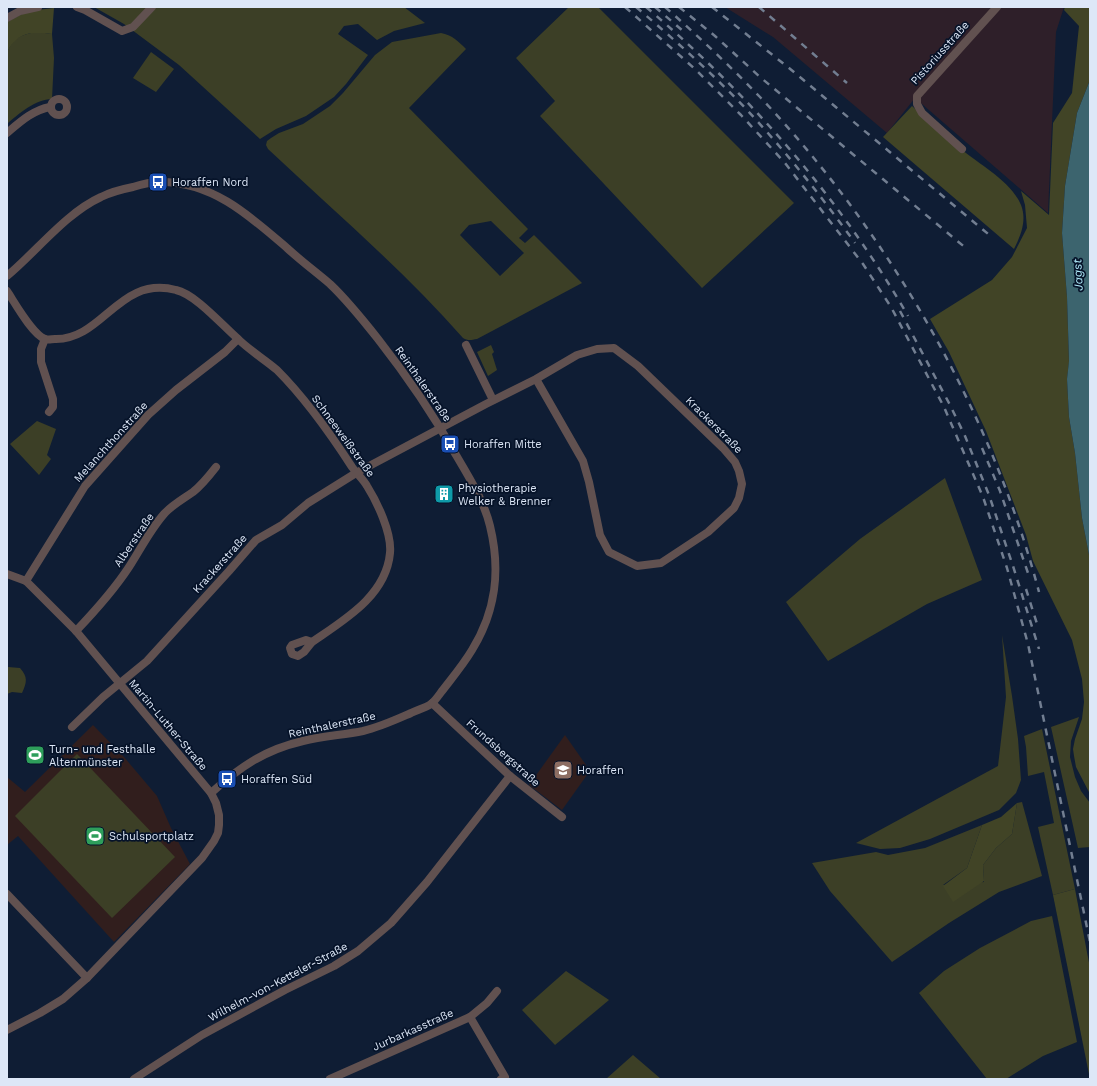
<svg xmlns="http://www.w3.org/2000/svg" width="1097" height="1086" font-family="'Work Sans',sans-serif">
<rect width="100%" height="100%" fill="#0f1d34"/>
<!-- industrial -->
<path fill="#2e1f29" d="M725,7h339l-8,25 -8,181 -133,-115 -28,35 -114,-96z"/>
<!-- education -->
<g fill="#311e1d">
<path d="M93,725l31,32 33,39 14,32 19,36 -76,78 -96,-106 -11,9v-68l18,15z"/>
<path d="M565,735l21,30 1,10 -25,35 -33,-25z"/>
</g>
<!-- green -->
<g fill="#3c3f26" fill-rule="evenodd">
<path d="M94,7h310l21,16 -31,8 -17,9 -19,-16 -14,2 -6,8 30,21 -22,29 -12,13 -28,19 -30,13 -16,10 -81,-74 -55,-41z"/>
<path d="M569,7h29l196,196 -92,85 -162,-172 15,-15 -39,-43z"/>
<path d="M37,32l15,2 2,24 -2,41c-16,0 -34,15 -45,25v-72c8,-15 13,-17 30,-20z"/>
<path d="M441,33c11,2 17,8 25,16l-57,59 119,121 -9,9 6,5 9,-8 48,48 -105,56c-6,1 -9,2 -14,-1 -60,-68 -129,-127 -195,-189l-2,-4 1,-4 4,-3 8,-5 24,-9 27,-18 13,-13 32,-38 17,-13zM491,221l33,32 -24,23 -40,-41 9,-10z"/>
<path d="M151,52l23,17 -18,23 -23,-14z"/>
<path d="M491,345l3,7 -2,2 5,16 -9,6 -11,-24z"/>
<path d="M37,421l19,8 -9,26 4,4 -12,16 -29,-31z"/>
<path d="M945,478l37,102 -55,24 -99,57 -42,-59 74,-63z"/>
<path d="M1002,635l10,61 6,43 3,41 -5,13 -17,17 -69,29 -30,9 -20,1 -24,-6 142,-77 8,-69z"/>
<path d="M8,667l12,1c8,9 7,14 2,25l-10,-1 -5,2v-24z"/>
<path d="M1079,717l-8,24 -1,16 5,20 6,14 9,12v44l-12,1 -27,-121z"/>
<path d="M1042,729l33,160 -22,6 -15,-68 16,-4 -10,-51 -16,4 -2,-29 -2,-11z"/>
<path d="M77,754l98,103 -63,61 -97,-102z"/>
<path d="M1022,802l20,74 -43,16 -50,31 -57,39 -62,-71 -18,-28 64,-11 12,3 37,-7 57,-23 -15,43 -24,17 41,-3 -1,-17 13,-17 16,-14 5,-31z"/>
<path d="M1052,916l25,126 -34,14 -37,23h-19l-68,-86 25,-22 36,-23 51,-27z"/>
<path d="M566,971l43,29 -54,45 -33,-35z"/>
<path d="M633,1055l28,24h-55z"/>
</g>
<!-- forest -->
<g fill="#414426">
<path d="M1065,7h25v73l-13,33 -12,73 -3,47 5,64 2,65 -2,17 2,38 6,36 7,65 8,42v234l-14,-27 -2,-11 -1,-7 2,-10 7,-20 2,-17 -2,-23 -10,-39 -39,-79 -7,-26 -40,-104 -37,-79 -19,-33 62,-39 20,-23 15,-29 -2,-23 -4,-14 28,24 4,-92 19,-30 7,-67 -15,-16z"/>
<path d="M54,8l-2,26c-21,-2 -33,-3 -45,18v-30l21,-11z"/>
<path d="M912,106c16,14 32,29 49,43 19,16 50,32 60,56 6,15 0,30 -7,44l-131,-112z"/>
<path d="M1017,803l-5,31 -16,14 -13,17 1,16 -31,21 -10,-16 24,-18 15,-43 19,-8z"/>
<path d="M1075,889l15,79v111l-37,-184z"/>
</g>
<!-- water -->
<path fill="#3c646e" d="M1090,80v480l-8,-42 -7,-65 -6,-36 -2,-38 2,-18 -2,-64 -5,-64 3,-47 12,-73z"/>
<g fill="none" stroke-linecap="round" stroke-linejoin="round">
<!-- street -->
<g stroke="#615150" stroke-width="8">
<path d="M77,7l8,3 37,21 11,-4 19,-20"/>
<path d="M7,18l13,-7 18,-4"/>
<circle cx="59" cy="107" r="8"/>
<path d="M7,133c13,-11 26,-23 43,-26"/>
<path d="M962,149l-40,-36 -5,-9v-8l80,-89"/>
<path d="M7,276c30,-25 59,-63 94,-79 10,-5 22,-8 32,-10 9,-3 19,-5 28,-5 52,0 89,34 126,66 14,13 29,24 43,36 18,17 33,36 48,55 29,37 55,75 78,116 13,22 28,46 34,71 11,45 6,85 -18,124 -9,15 -20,28 -30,41 -3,4 -7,10 -11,13 -6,4 -14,6 -20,9 -16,7 -31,14 -48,18 -20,4 -40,5 -60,10 -39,9 -63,26 -92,52"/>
<path d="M7,291c8,12 25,43 38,48 2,1 7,0 10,0 48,1 64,-64 121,-49 19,4 46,35 61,48 12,12 27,21 40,32 29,29 53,63 75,97 5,7 11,12 15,19 10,16 25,47 23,67 -4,43 -46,67 -78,89"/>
<path d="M45,339l-4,10v13l12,37v8l-4,5"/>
<path d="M466,345l27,55"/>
<path d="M7,574l19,7 50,50 135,162 5,10 3,12v10l-1,8 -4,8 -12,17 -115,120 -24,21 -23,14 -33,17"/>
<path d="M26,581l59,-95 63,-71 28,-25 49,-38 13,-13"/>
<path d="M76,631c19,-20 38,-41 53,-64 11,-17 21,-37 35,-53 8,-9 19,-15 29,-22 9,-7 16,-16 23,-25"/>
<path d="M306,640l6,2 -8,10 -6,4 -6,-2 -2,-6 2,-3z"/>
<path d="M432,703l78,73 52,41"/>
<path d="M72,727l31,-30 44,-36 82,-90 27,-31 26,-15 26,-22 48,-30 130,-69 50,-25 41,-24 20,-6 17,-1 24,18 85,82 12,14 4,9 3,13 -3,14 -5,10 -26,24 -47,31 -24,3 -28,-14 -9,-17 -11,-53 -6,-21 -47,-82"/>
<path d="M7,894l80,84"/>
<path d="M470,1017l35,60 -4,2"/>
<path d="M134,1079l68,-44 83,-45 49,-24 24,-15 33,-28 36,-41 83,-106"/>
<path d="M330,1079l140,-62 17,-14 10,-12"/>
</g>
<!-- rail -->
<g stroke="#727e91" stroke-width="2.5" stroke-dasharray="7 7" stroke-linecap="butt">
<path d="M625,7l70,62 46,46 44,48 78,101 28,43 53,100 39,90 24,71 21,76 62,298"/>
<path d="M636,7c39,33 77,67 112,104 38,41 74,86 107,132"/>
<path d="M646,7c104,88 194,191 262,309"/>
<path d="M655,7l28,24"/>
<path d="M665,7c33,29 65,59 95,90 129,136 231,314 279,495"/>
<path d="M679,7l36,29 45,41 207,172"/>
<path d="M712,7l77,61 204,170"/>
<path d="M759,7l88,76"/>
<path d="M900,311l50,94 15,31 24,59 24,71 26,83"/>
<path d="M982,448l18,43 29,85"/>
<path d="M1026,589l12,38"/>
</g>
</g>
<!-- icons -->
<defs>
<symbol id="bus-square" viewBox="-11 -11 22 22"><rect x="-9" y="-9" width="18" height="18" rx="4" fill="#1a4fb4" stroke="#061329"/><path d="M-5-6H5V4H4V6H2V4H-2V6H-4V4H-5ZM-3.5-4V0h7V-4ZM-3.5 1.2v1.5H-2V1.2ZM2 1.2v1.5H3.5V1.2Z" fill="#fff"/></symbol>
<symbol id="building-square" viewBox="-11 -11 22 22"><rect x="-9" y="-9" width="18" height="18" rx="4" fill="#0f9aa8" stroke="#061329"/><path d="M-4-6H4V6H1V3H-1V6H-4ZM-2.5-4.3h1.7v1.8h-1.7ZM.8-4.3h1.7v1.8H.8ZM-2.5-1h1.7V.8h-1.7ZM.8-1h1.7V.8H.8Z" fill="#fff"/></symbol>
<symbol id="stadium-square" viewBox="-11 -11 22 22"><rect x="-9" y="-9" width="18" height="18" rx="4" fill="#2e9e5b" stroke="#061329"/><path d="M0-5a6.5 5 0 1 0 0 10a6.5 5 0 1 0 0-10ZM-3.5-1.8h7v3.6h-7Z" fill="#fff"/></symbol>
<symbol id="school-square" viewBox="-11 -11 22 22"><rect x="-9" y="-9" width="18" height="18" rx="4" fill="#8d6e63" stroke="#061329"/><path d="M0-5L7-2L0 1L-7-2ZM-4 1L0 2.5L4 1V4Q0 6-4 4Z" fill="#fff"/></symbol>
</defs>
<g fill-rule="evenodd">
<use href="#bus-square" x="147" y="171" width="22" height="22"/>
<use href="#bus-square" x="439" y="433" width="22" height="22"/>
<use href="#building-square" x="433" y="483" width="22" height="22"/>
<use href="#stadium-square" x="24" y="744" width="22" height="22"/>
<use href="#school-square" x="552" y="759" width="22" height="22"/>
<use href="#bus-square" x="216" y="768" width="22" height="22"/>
<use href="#stadium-square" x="84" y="825" width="22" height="22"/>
</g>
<g text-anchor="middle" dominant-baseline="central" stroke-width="3.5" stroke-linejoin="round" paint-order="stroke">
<!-- street labels -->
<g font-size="11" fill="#dde7f7" stroke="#061329">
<text transform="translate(940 53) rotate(-48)">Pistoriusstraße</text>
<text transform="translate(423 384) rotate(55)">Reinthalerstraße</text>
<text transform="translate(714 425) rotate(45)">Krackerstraße</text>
<text transform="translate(343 436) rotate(54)">Schneeweißstraße</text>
<text transform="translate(111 442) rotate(-48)">Melanchthonstraße</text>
<text transform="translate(134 540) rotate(-56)">Alberstraße</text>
<text transform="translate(220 564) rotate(-48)">Krackerstraße</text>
<text transform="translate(168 725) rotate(50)">Martin-Luther-Straße</text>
<text transform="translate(332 725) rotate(-12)">Reinthalerstraße</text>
<text transform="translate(503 753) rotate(42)">Frundsbergstraße</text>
<text transform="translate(278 982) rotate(-28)">Wilhelm-von-Ketteler-Straße</text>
<text transform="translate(413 1030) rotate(-24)">Jurbarkasstraße</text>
</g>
<!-- poi labels -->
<g font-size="11" fill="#dde7f7" stroke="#061329" text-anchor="start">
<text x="172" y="182">Horaffen Nord</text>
<text x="464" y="444">Horaffen Mitte</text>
<text x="458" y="488">Physiotherapie<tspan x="458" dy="13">Welker &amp; Brenner</tspan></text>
<text x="49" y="749">Turn- und Festhalle<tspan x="49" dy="13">Altenmünster</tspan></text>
<text x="577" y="770">Horaffen</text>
<text x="241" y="779">Horaffen Süd</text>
<text x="109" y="836">Schulsportplatz</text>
</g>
<!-- water labels -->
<g font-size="12" font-style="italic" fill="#afe9f9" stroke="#061329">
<text transform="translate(1078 275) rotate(-93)">Jagst</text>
</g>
</g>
<!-- border -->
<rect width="1097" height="1086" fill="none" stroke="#dde7f7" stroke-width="16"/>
</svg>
